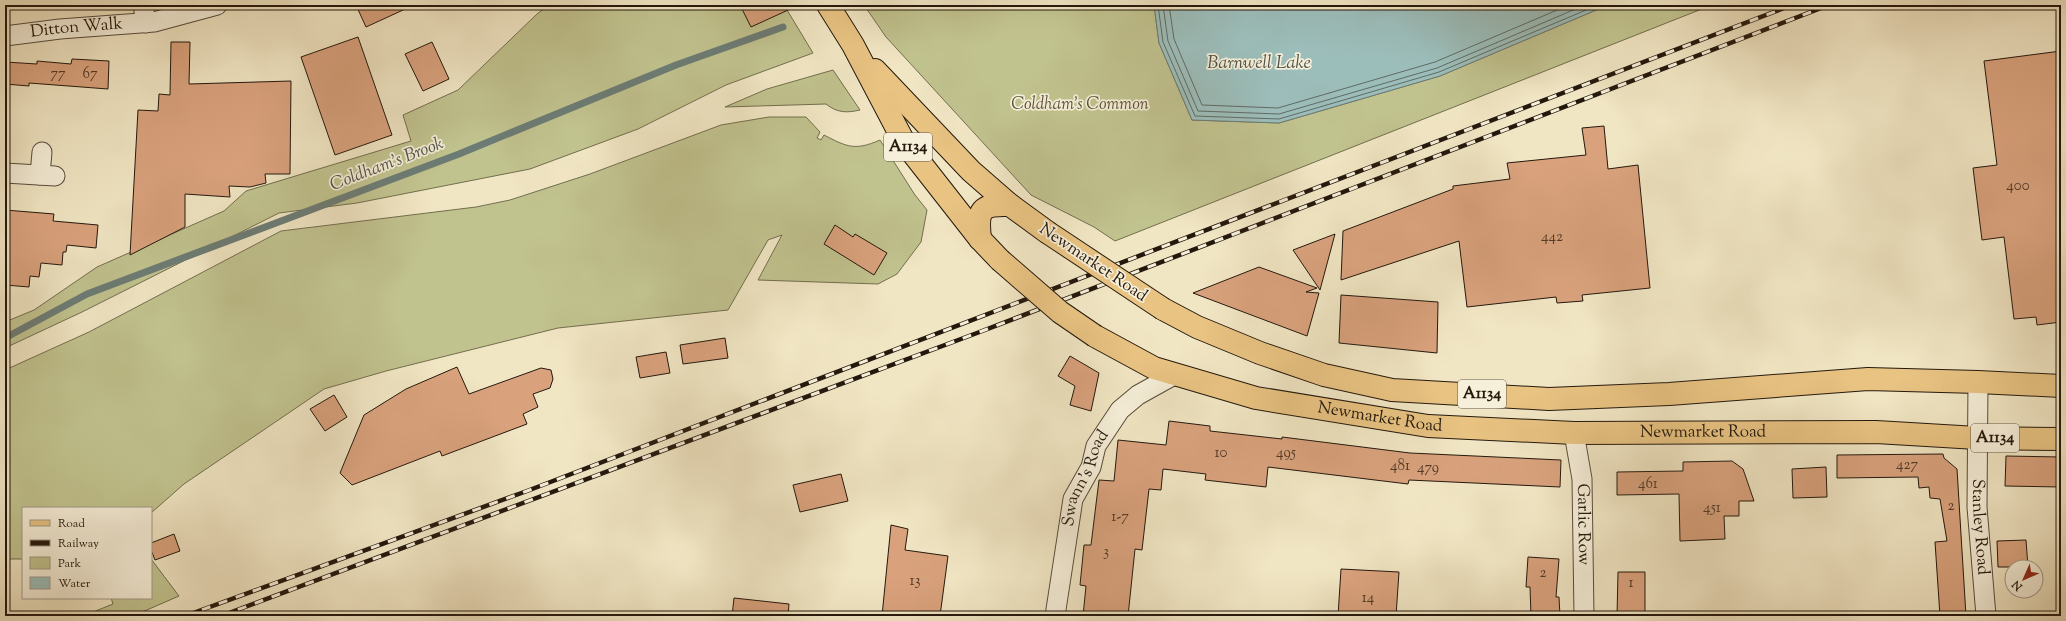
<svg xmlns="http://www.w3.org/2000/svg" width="2066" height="621" font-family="'Sorts Mill Goudy',serif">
<rect width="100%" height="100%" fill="#f1e6c4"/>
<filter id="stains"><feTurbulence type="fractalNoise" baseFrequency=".005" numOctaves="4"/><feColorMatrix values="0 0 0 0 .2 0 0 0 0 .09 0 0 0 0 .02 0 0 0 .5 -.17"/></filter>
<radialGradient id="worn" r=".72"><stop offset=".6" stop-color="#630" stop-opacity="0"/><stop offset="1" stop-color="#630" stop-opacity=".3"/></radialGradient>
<!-- green -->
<g fill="#c1c38f" stroke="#726e4e">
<path d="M549,5h47l1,2 2,-2h185l29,48 -87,32 -88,44 -108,40 -173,34 -78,10 -197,99 -77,36v-26l29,-12 63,-43 127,-56 22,-20 165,-50 -8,-26 55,-25 79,-76z"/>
<path d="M864,5h290l5,38 33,77 87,3 161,-47 168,-71h104l-597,236 -21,-14 -63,-32 -145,-158z"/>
<path d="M833,70l27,40c-13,3 -23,3 -34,-6l-101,3 42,-18z"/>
<path d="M769,117h37l14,15 -3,6 4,2 3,-5c23,12 31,16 56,5l35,55 12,15 -6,32 -24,32 -19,10 -120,-4 24,-45 -14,5 -40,70 -170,18 -172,43 -62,18 -140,95 -33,29v-5h-128v51h-18v-189l84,-38 192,-101 195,-24 34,-7 80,-26 131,-49z"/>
<path d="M151,559l28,37 -46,20h-50l30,-12 -2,-6h40z"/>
</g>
<!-- water -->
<path fill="#9cbebb" stroke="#6c7c75" d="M1154,5h454l-168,71 -161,47 -87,-3 -33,-77z"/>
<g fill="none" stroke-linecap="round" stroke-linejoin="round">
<!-- shore -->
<g stroke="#606b64" stroke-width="1">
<path d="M1158,5l5,37 32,74 84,3 160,-47 159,-67"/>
<path d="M1163,5l5,36 30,70 81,3 158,-46 148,-63"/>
<path d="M1169,5l5,34 28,66 76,3 157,-46 134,-57"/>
</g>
<!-- stream -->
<path stroke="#6c7c75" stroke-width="7" d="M5,338l82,-44 372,-140 217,-89 107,-38"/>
</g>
<!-- building -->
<g fill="#d9a27d" stroke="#24180d">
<path d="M356,5h58l-48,22z"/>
<path d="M740,5h59l-48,22z"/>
<path d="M358,37l34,98 -57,20 -34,-98z"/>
<path d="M171,42h19l-1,42 102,-3 -1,93h-25l1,9 -16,4 -21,-1 1,11 -45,-3v33l-55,28 8,-145 20,1 1,-17 11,1z"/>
<path d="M432,42l17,37 -26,12 -18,-37z"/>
<path d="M2061,51v271l-24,3 -1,-8 -22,2 -10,-82 -22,3 -9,-72 24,-3 -13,-104z"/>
<path d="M72,59l37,2 -1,28 -79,-6v3l-24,-2v-22l32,2v-3l34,3z"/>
<path d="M1604,126l4,43 30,-4 12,123 -68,7 1,6 -26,2 -1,-6 -89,10 -8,-66 -118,39 2,-49 110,-42v-3l57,-7 -3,-16 79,-8 -4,-27z"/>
<path d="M5,210l49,4 -1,7 45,4 -2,23 -29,-3 -1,7h-3l-1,13 -21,-2 -2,14 -9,-1 -1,11 -24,-2z"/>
<path d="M835,225l18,12 2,-3 32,19 -13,22 -50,-31z"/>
<path d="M1335,234l-15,56 -27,-40z"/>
<path d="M1259,267l58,21 -11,4 13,1 -12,43 -114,-43z"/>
<path d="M1341,295l97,7 -1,51 -98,-10z"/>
<path d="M725,338l3,20 -45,6 -3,-19z"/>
<path d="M666,352l4,21 -30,5 -4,-21z"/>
<path d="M1070,356l29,17 -8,38 -21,-6 5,-19 -17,-10z"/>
<path d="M457,367l12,27 72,-26 10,2 2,9 -3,9 -17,6 5,13 -15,7 4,10 -85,32 -2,-5 -88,34 -12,-12 24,-58 42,-26z"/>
<path d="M334,395l13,22 -22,14 -15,-22z"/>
<path d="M1169,421l41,5v5l72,8v-2l128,16 151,7 -1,27 -151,-7 -1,4 -140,-17 -2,20 -61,-7 1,-6 -43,-5 -2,21 -12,-1 -7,61 -7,-1 -7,67h-45l3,-30 -6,-1 4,-40h7l8,-65 15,1 4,-41 48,5z"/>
<path d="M1943,454l1,4 13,11 9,147h-26l-5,-74 12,-1 -7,-42 -10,-1 -1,-11 -10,1 -1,-11 -81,1v-23z"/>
<path d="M2006,456l55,1v30l-56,-1z"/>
<path d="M1732,461l11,8 11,32h-15v15h-15l1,23 -45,2 -1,-47 -62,1v-23l66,-1v-9z"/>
<path d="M1826,467l1,30 -34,1 -1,-29z"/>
<path d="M841,474l7,27 -48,11 -7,-27z"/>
<path d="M891,525l17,4 -3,21 43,6 -8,60h-58z"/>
<path d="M174,534l6,17 -25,9 -4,-10v-7z"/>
<path d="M2026,540l2,27h-30l-1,-26z"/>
<path d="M1528,557l31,2 -3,38h3l1,19h-29l-1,-29h-4z"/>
<path d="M1341,569l58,3 -3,44h-58z"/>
<path d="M1618,572h27v44h-28z"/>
<path d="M734,598l55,6 -1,12h-56z"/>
</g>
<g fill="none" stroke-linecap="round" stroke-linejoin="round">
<defs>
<g id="street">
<path d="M143,5l3,18"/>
<path id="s1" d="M5,36l55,-7 94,-7 63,-17"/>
<path d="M5,173l50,3"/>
<path d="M40,175l2,-23"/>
<path id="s2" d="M1978,382l-1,125 9,109"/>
<path id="s3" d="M1574,433l8,46 2,137"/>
<path id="s4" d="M1055,616l18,-117 18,-32 5,-21 24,-36 18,-15 36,-20"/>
</g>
<g id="primary">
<path d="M828,5l25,40 51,97 76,97 20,21"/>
<path d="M875,70l96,101 39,34 37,27"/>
<path d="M980,239c-3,-29 0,-35 30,-34"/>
<path d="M1163,309l34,18 63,26 64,22 68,15 157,9 120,-5 199,-15 110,3 83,4"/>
<path id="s5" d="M1095,336l59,32 102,30 172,28 146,7 302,-1 101,6 84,1"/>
</g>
</defs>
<!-- street casing -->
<use href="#street" stroke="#574c3b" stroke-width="21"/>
<!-- primary casing -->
<use href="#primary" stroke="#24180d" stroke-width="24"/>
<!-- street -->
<use href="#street" stroke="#f6efd9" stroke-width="19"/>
<!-- primary -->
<use href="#primary" stroke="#e8c382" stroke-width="22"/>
<defs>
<g id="rail">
<path d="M185,616l342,-125 1265,-486"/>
<path d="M221,616l756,-283 852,-328"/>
</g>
</defs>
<!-- rail casing -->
<use href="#rail" stroke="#24180d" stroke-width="4.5"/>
<!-- rail -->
<use href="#rail" stroke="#f6efd9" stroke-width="3" stroke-dasharray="9" stroke-linecap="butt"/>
<defs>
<g id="primary-bridge">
<path d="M1047,232l116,77"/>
<path d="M1000,260l60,52 35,24"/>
</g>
</defs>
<!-- primary-bridge casing -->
<use href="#primary-bridge" stroke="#24180d" stroke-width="24" stroke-linecap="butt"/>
<!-- primary-bridge -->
<use href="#primary-bridge" stroke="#e8c382" stroke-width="22"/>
</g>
<g text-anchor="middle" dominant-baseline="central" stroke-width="3.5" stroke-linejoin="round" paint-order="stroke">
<!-- number labels -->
<g font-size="15" fill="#513a29">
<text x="58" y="74">77</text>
<text x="90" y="74">67</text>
<text x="2018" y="186">400</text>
<text x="1552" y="237">442</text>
<text x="1221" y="453">10</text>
<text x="1286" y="453">495</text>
<text x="1907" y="465">427</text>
<text x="1400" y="466">481</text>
<text x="1428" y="468">479</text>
<text x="1648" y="484">461</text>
<text x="1951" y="506">2</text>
<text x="1712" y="508">451</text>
<text x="1120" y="517">1-7</text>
<text x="1106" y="552">3</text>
<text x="1543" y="573">2</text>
<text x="915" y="581">13</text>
<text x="1631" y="583">1</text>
<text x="1368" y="598">14</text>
</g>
<!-- shield labels -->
<g fill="#f6efd9" stroke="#63584a" stroke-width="1">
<rect x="884" y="133" width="48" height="28" rx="3"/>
<rect x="1458" y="380" width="48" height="28" rx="3"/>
<rect x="1971" y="424" width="48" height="28" rx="3"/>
</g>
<g font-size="16" font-weight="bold" fill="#24180d">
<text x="908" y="147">A1134</text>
<text x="1482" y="394">A1134</text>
<text x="1995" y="438">A1134</text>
</g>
<!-- street labels -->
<g font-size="17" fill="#24180d" stroke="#f6efd9">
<text stroke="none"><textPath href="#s1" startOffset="72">Ditton Walk</textPath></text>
<text transform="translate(1093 263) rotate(34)">Newmarket Road</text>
<text stroke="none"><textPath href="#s5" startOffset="299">Newmarket Road</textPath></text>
<text stroke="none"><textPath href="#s5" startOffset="623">Newmarket Road</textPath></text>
<text stroke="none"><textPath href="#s4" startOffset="142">Swann's Road</textPath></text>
<text stroke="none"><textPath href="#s3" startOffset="92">Garlic Row</textPath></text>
<text stroke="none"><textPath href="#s2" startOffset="145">Stanley Road</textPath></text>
</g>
<!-- park labels -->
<g font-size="17" font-style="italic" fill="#5b543a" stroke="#f6efd9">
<text x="1080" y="105">Coldham's Common</text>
</g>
<!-- water labels -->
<g font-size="18" font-style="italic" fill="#4e524a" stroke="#f6efd9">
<text x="1259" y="64">Barnwell Lake</text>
<text transform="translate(387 165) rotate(-21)">Coldham's Brook</text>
</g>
</g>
<!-- margin -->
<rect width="2066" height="621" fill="none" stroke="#f1e6c4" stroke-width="20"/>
<rect x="6" y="6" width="2054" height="609" fill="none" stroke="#24180d" stroke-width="2"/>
<rect x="10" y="10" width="2046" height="601" fill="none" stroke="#24180d"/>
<!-- legend -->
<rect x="22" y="507" width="130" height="92" fill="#f6efd9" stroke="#a29987"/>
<rect x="30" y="520" width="20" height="6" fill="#e8c382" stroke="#a29987"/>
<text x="58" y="527" font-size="12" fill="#24180d">Road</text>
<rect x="30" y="540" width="20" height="6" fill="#24180d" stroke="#a29987"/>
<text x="58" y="547" font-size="12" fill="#24180d">Railway</text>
<rect x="30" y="557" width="20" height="12" fill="#c1c38f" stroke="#a29987"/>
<text x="58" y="567" font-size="12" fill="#24180d">Park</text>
<rect x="30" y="577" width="20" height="12" fill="#9cbebb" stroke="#a29987"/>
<text x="58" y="587" font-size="12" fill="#24180d">Water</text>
<!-- north arrow -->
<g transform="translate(2024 579) rotate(225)"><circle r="19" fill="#f6efd9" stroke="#a29987"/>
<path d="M0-3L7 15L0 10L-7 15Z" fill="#8f2418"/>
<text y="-6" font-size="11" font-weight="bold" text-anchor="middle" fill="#24180d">N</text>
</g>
<rect width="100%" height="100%" filter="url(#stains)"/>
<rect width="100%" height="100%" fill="url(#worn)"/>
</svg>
